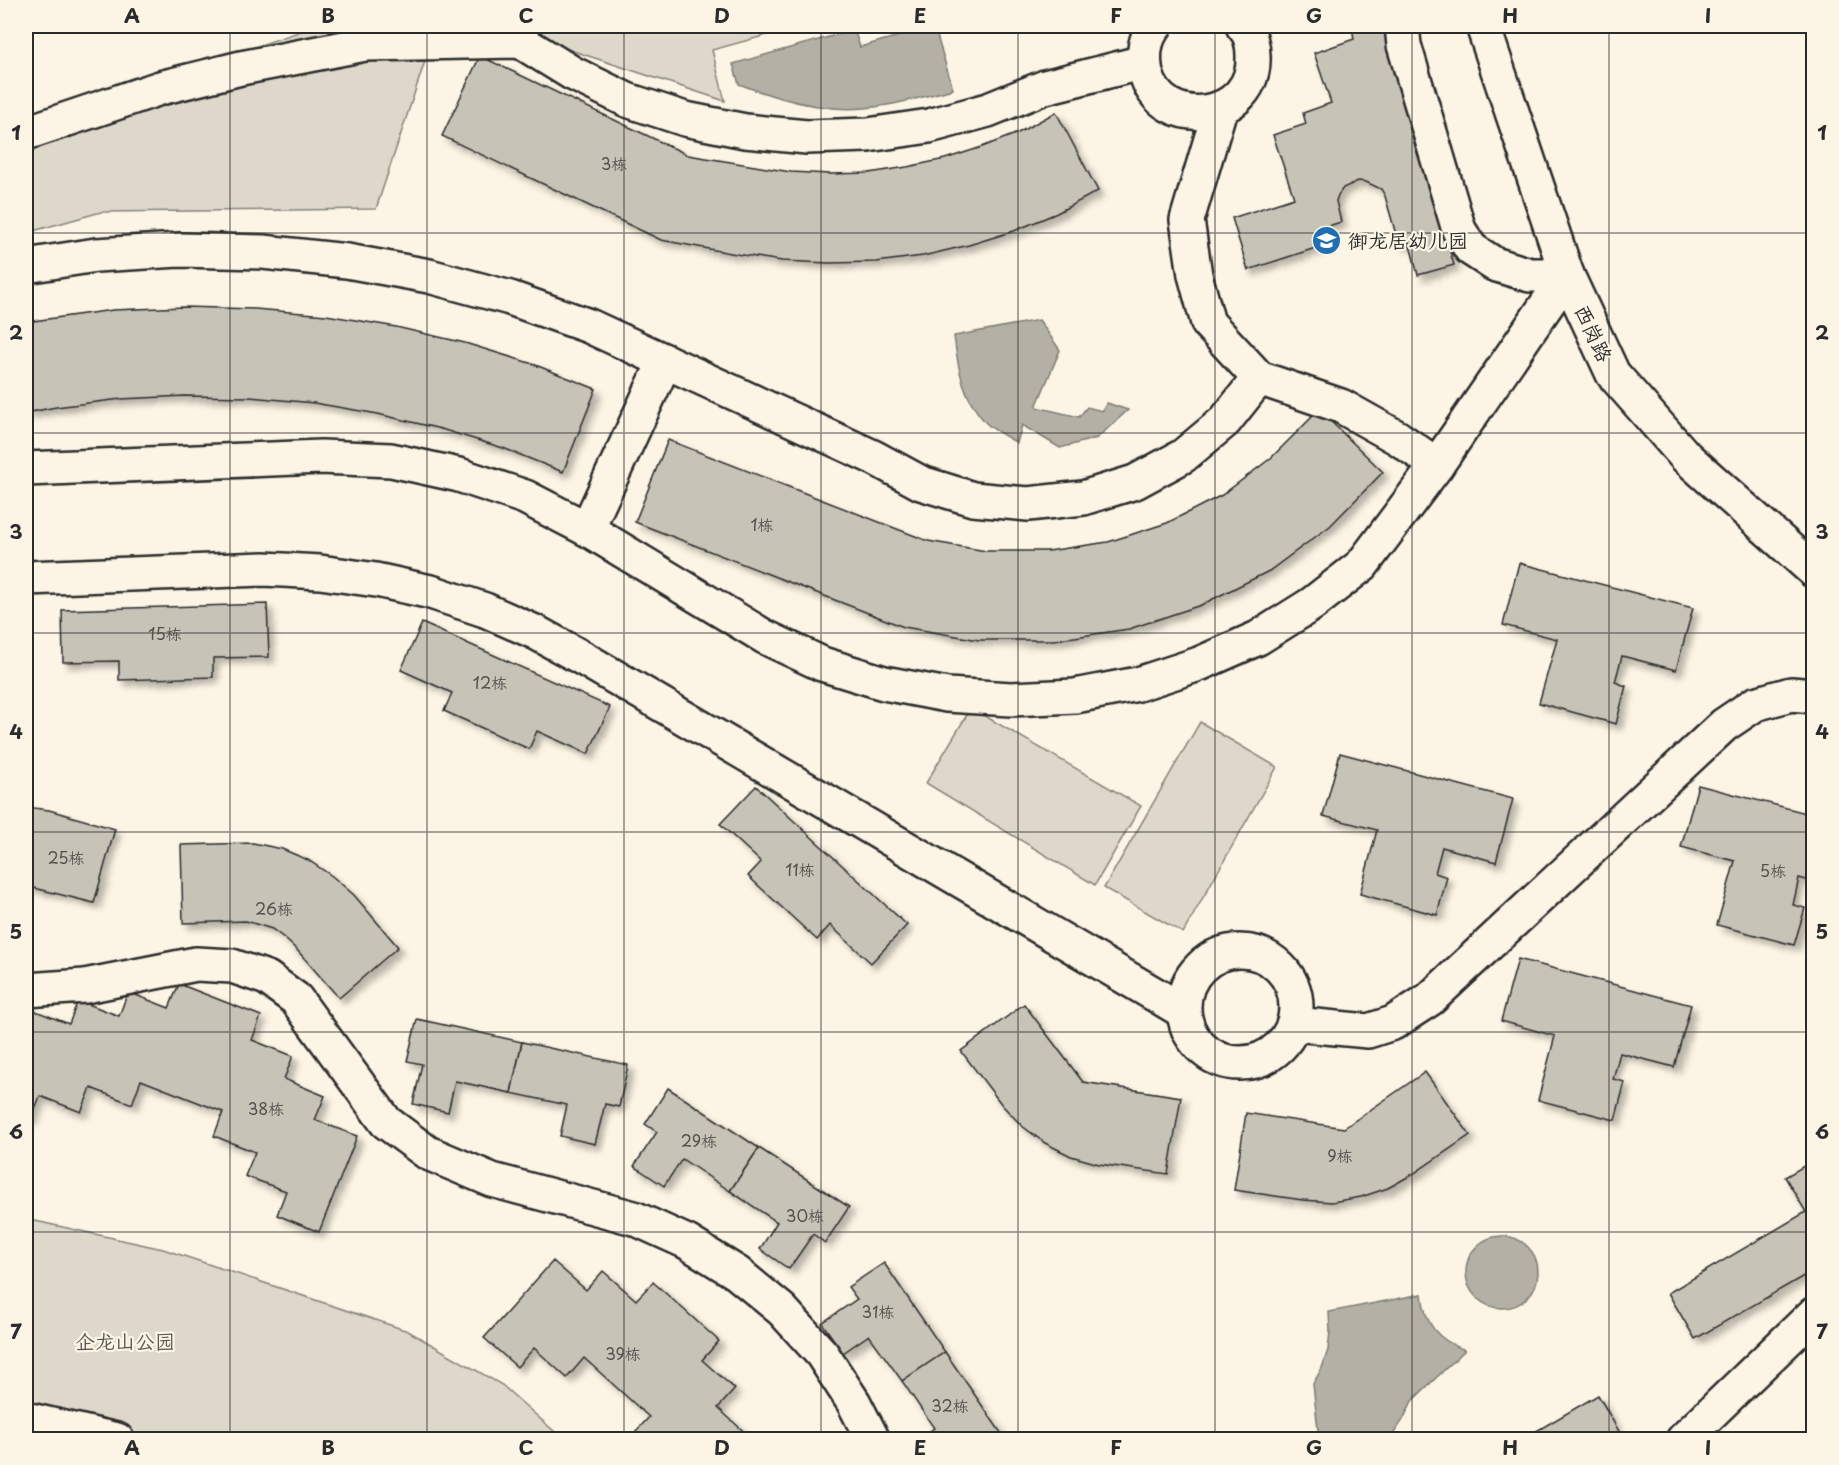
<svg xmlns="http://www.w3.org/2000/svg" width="1839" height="1465" font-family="'Playpen Sans','LXGW WenKai TC',sans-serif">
<defs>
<filter id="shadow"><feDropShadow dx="5.5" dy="5.5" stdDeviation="3" flood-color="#0004"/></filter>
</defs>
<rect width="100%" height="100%" fill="#fcf5e5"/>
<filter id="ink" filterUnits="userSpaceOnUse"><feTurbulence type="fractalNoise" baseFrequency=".0167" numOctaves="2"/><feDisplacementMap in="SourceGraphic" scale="12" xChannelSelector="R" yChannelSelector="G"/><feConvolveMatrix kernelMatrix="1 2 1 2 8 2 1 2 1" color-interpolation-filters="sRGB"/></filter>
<g filter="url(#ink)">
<!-- green -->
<g fill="#ded8ca" stroke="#84827a" stroke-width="1.5">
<path d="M316,26h484l-88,24 13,51 -206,-68 -87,7 -56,169 -275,3 -75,21v-108z"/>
<path d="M971,708l170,98 -46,79 -169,-102z"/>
<path d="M1200,722l77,45 -94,166 -79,-45z"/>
<path d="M26,1219l137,30 245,82 94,54 61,54 -537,1z"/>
</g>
<!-- water -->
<g fill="#b4b0a5" stroke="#7d7b74" stroke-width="1.5">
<path d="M934,26l19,63c-39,10 -79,23 -120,19 -33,-3 -63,-12 -94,-24l-6,-20 121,-34 6,17z"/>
<path d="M1039,320l21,30 -24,57 43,10 8,-10 15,4 5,-8 21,7 -31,28 -37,10 -38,-23 -5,18c-9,-6 -23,-12 -31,-20 -23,-25 -28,-54 -32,-87z"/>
<circle cx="1502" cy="1272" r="36"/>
<path d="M1422,1294c3,30 14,45 43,56l-53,51 -9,19 -13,19h-71l-6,-55 9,-16 6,-18 2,-19 -1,-19z"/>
</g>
<!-- building -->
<g fill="#c8c3b7" stroke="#2b2b2b" stroke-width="1.5" filter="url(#shadow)">
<path d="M1355,26h29l70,239 -36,10 -9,-33 -10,3 -14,-49 -4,-7 -15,-7 -8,-1 -15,7 -5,7 -2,6 5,21 -16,5 6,16 -83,27 -16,-52 62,-20 -21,-63 33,-11 -3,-11 28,-10 -17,-50 40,-14 -1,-6z"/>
<path d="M480,56l208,99 103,17 39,2 39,-1 38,-6 38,-8 37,-12 36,-14 38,-21 42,79 -41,22 -43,18 -45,14 -46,11 -47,6 -47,1 -47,-2 -46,-7 -75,-14 -219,-104z"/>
<path d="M184,307l71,2 71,6 70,12 69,16 68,21 63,25 -33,83 -60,-24 -62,-19 -63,-15 -64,-11 -64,-6 -65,-1 -64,3 -65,8 -30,6v-91l87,-12z"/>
<path d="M1319,410l64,62 -53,54 -61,45 -68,34 -72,24 -75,11h-75l-75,-13 -269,-105 33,-82 260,101 58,10h62l60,-9 59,-19 55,-28 49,-37z"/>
<path d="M1519,563l174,45 -17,62 -54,-14 -7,26 11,4 -10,38 -77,-21 18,-64 -54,-14z"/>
<path d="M267,604l2,53 -56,1v19l-94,3v-19l-56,1 -1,-52z"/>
<path d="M422,623l188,84 -22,47 -51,-23 -8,18 -85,-38 8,-18 -51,-23z"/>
<path d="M1340,753l173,46 -17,63 -54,-15 -7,26 12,4 -10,38 -77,-21 17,-64 -54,-14z"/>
<path d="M1698,785l116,30v67l-15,-4 -6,27 12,3 -11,37 -77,-20 18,-64 -54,-14z"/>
<path d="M756,786l151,139 -36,38 -41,-38 -13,15 -69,-64 13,-14 -41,-38z"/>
<path d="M26,807l23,3 66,19 -21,74 -68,-17z"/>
<path d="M253,843l29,6 26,11 24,16 22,19 44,52 -59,51 -42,-48 -13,-12 -12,-9 -26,-8 -63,2 -2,-78z"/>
<path d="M1518,959l173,46 -17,62 -54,-14 -7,26 12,3 -10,38 -77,-20 17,-64 -54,-15z"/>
<path d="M179,984l82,32 -9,24 41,16 -9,23 41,17 -10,24 42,16 -38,96 -42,-17 9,-24 -41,-15 10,-24 -41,-16 9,-24 -82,-32 -9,24 -41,-16 -10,24 -41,-16 -9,24 -5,-3v-104l2,-5 41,16 9,-24 41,16 9,-24 41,16z"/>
<path d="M1024,1004l59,78 98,15 -13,77 -69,-10 -28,-8 -26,-13 -23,-17 -20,-21 -41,-54z"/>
<path d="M417,1019l105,23 -11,51 -56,-12 -7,31 -35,-8 9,-40 -15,-3z"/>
<path d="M522,1042l106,23 -9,42 -14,-3 -10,40 -35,-8 7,-31 -56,-12z"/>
<path d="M1425,1072l45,63 -57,39 -25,14 -27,9 -29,5 -29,-2 -69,-10 12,-77 98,15z"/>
<path d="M668,1088l91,60 -29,43 -48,-32 -18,27 -30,-20 23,-34 -12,-8z"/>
<path d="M759,1148l90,59 -24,36 -12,-9 -24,35 -29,-20 17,-27 -47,-31z"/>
<path d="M1814,1160v110l-119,69 -27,-46 138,-81 -21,-35z"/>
<path d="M553,1261l33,29 17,-19 33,29 17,-18 66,59 -17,19 33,29 -17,19 32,29 -2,3h-112l-4,-4 17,-19 -65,-59 -17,20 -33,-30 -17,19 -33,-29z"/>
<path d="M884,1263l61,89 -43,29 -33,-46 -26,18 -21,-30 35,-24 -9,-12z"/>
<path d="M945,1352l61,88h-88l16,-12 -32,-47z"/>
<path d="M1598,1395l26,45h-103z"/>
</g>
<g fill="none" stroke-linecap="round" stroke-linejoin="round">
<defs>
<g id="minor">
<path d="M1155,26c-11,13 -12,31 -9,47 15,61 111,48 107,-18 0,-10 -3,-22 -10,-29"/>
<path d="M1402,26l2,19 55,185 12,19 23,15 36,11h37"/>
<path d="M1483,26l84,249 46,99 73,83 128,114"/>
<path d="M1220,109l-33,111 8,55 13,48 51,55 82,28 57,32 39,27"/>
<path d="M26,133l134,-45 81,-20 124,-24 155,-3 52,32 55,27 58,19 60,12 62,6 61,-2 61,-9 59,-16 57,-23 99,-25"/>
<path d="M26,266l70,-11 83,-5 84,2 84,9 82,15 81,22 79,28 284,131 48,26 52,16 55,5 55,-6 52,-16 48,-26 42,-35 34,-43"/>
<path d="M26,469l295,-12 70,3 68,15 66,22 62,32 178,108 57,27 62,19 63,12 64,4 64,-3 63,-12 61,-20 59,-26 54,-34 50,-39 75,-100 130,-190"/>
<path d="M587,529l78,-168"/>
<path d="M26,578l238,-9 56,3 56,8 55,12 54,18 52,23 49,27 597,351"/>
<circle cx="1240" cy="1007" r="56"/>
<path d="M26,990l59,-4 111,-22 36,2 35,12 29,21 90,123 42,31 64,27 142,38 53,24 50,31 45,37 40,44 32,49 19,37"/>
<path d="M1294,1024l74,7 25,-8 37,-24 294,-274 31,-21 36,-10 23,2"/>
<path d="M26,1419l91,21"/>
<path d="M1683,1440l131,-126"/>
</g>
</defs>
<!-- minor casing -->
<use href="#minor" stroke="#2b2b2b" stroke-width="38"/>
<!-- minor -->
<use href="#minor" stroke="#fcf5e5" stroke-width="33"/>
</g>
</g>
<!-- grid -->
<path fill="none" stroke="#2b2b2b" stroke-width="1.5" stroke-opacity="0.55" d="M230,26v1414M427,26v1414M624,26v1414M821,26v1414M1018,26v1414M1215,26v1414M1412,26v1414M1609,26v1414M26,233h1788M26,433h1788M26,633h1788M26,832h1788M26,1032h1788M26,1232h1788"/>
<!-- icons -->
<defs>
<symbol id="school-disc" viewBox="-11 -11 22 22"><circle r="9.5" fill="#1f6fb2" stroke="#fcf5e5"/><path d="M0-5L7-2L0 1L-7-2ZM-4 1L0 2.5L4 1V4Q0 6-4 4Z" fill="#fff"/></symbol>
</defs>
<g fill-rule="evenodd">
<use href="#school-disc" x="1310" y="224" width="33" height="33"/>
</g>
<g text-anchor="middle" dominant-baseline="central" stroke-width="4.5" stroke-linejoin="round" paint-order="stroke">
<!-- number labels -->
<g font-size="16" fill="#52514e">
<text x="614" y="163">3栋</text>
<text x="762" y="524">1栋</text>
<text x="165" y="633">15栋</text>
<text x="490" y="682">12栋</text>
<text x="66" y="857">25栋</text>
<text x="800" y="869">11栋</text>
<text x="1773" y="870">5栋</text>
<text x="274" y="908">26栋</text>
<text x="266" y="1108">38栋</text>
<text x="699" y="1140">29栋</text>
<text x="1340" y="1155">9栋</text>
<text x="805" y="1215">30栋</text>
<text x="878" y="1311">31栋</text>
<text x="623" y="1353">39栋</text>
<text x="950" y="1405">32栋</text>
</g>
<!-- poi labels -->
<g font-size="20" fill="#2b2b2b" stroke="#fcf5e5" text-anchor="start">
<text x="1348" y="240">御龙居幼儿园</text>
</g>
<!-- street labels -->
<g font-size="20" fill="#2b2b2b" stroke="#fcf5e5">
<text transform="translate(1594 333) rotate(65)">西岗路</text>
</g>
<!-- park labels -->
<g font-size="20" fill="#585653" stroke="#fcf5e5">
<text x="125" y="1341">企龙山公园</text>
</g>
</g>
<!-- margin -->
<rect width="1839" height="1465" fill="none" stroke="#fcf5e5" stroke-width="66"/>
<rect x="33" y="33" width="1773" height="1399" fill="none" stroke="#2b2b2b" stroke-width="2"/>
<g font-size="20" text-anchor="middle" font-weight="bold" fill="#2b2b2b">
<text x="132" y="23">A</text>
<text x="328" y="23">B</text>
<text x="526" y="23">C</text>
<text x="722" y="23">D</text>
<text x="920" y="23">E</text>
<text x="1116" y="23">F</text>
<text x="1314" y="23">G</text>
<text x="1510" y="23">H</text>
<text x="1708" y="23">I</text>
<text x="16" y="140">1</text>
<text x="1822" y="140">1</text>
<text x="16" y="340">2</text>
<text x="1822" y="340">2</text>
<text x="16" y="539">3</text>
<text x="1822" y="539">3</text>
<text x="16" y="739">4</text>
<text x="1822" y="739">4</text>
<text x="16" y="939">5</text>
<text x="1822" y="939">5</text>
<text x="16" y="1139">6</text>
<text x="1822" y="1139">6</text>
<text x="16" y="1339">7</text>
<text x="1822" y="1339">7</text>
<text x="132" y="1455">A</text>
<text x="328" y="1455">B</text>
<text x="526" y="1455">C</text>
<text x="722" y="1455">D</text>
<text x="920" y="1455">E</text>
<text x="1116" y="1455">F</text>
<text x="1314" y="1455">G</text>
<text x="1510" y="1455">H</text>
<text x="1708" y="1455">I</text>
</g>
</svg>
